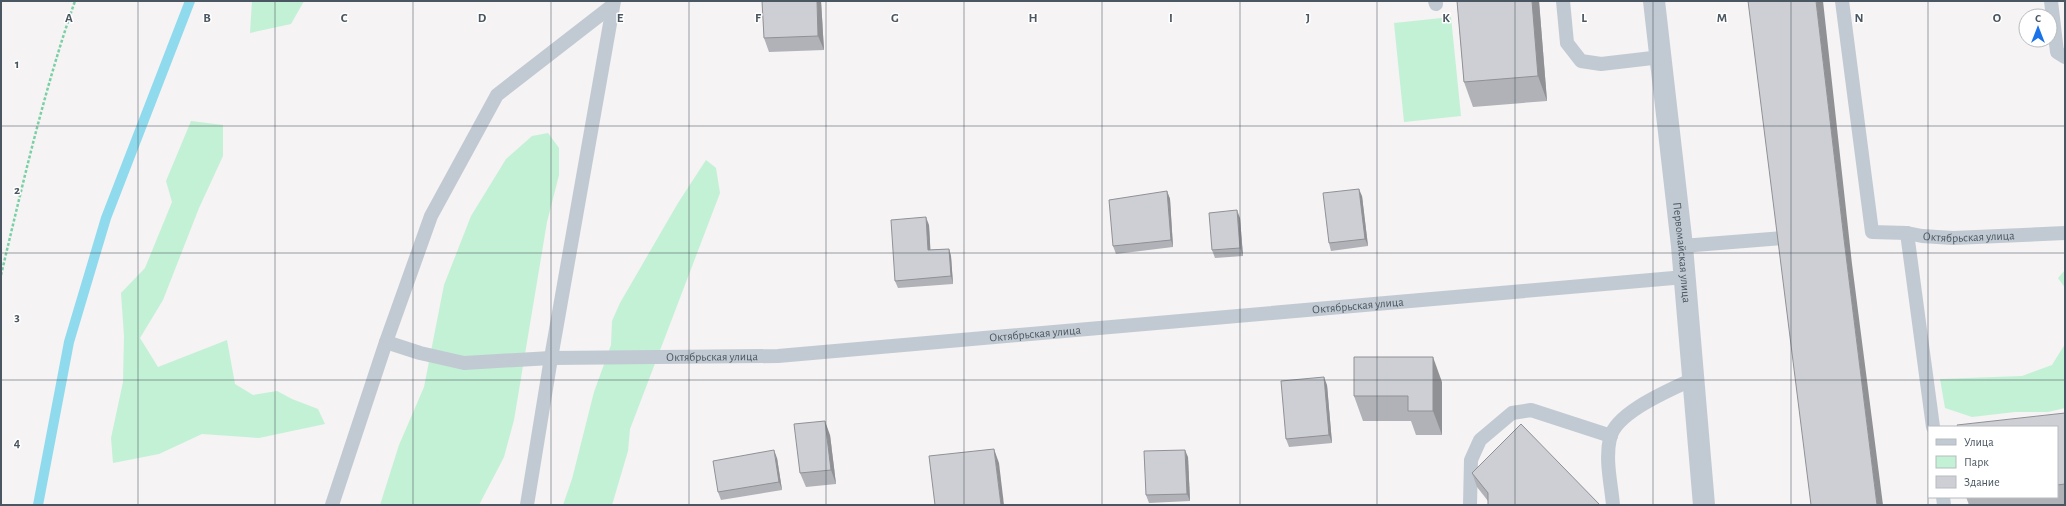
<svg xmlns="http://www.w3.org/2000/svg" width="2066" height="506" font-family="'Alegreya Sans',sans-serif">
<rect width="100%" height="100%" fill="#f5f3f3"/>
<!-- green -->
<g fill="#c3f1d5">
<path d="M252,1h52l-13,23 -41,9z"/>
<path d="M1451,17l10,99 -57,6 -10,-99z"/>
<path d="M191,121l32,4v31l-24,52 -36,92 -23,38 18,29 69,-27 8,44 18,11 24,-4 15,8 26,10 7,15 -66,14 -57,-4 -43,20 -46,9 -2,-25 12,-56 1,-46 -3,-43 24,-25 27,-66 -6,-21z"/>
<path d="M548,133l11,15v27l-12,47 -33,198 -10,37 -25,48h-99l19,-60 25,-58 20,-102 27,-69 35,-57 26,-23z"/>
<path d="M706,160l10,8 4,25 -90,236 -2,22 -16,54h-49l9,-26 22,-87 17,-47 1,-24 8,-18 58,-100z"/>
<path d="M2065,270v18l-7,-10z"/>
<path d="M2065,344v64l-17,4h-33l-43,5 -27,-9 -5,-29 82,-3 30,-11z"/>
</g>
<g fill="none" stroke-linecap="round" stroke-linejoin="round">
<!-- stream -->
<path stroke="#90daee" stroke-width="10" d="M38,505l31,-163 37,-124 84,-217"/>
<!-- path -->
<path stroke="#7ad0a6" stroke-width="2.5" stroke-dasharray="3 2" stroke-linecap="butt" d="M1,275c22,-92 43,-185 74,-274"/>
<!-- service -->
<g stroke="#c1cad2" stroke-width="14">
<path d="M1435,1l1,3"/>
<path d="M1563,1l4,42 14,18 20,3 60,-7"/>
<path id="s1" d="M1842,1l30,231 35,1 15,3 31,2 112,-5"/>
<path d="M2051,1l6,51 8,5"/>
<path d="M1907,233l26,194"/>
<path d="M1682,246l101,-8"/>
<path id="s2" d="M386,342l34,11 44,10 87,-5 227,-2 907,-79"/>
<path d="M1943,497l1,8"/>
<path d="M332,505l54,-163 45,-126 66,-121 116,-90"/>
<path d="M527,505l24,-147 63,-357"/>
<path d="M1470,505l1,-45 9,-20 32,-27 19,-3 80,26"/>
<path d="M1613,505c-2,-22 -8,-45 -3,-67 6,-26 60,-48 83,-59"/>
</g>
<!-- tertiary -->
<path stroke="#c1cad2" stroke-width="22" id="s3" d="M1654,1l28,245 22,259"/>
</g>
<!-- wall -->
<g fill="#b0b2b7">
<path d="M762,1h59l3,49 -55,2 -5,-14z"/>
<path d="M1457,1h82l8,100 -74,6 -9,-25z"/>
<path d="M1167,191l3,8 3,48 -57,7 -3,-8z"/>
<path d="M1362,196l6,50 -37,5 -2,-8z"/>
<path d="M1240,218l3,38 -28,2 -3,-8z"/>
<path d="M929,225l1,25 19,-1 2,7 2,28 -55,4 -3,-7z"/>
<path d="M1442,382v53h-26l-5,-14h-48l-9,-25z"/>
<path d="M1327,385l5,58 -43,4 -3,-8z"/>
<path d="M2065,413v92h-96l-3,-8h91v-70z"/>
<path d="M1521,424l-33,77 -11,-14 -5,-14z"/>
<path d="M830,435l6,49 -30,3 -6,-14z"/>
<path d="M1188,457l2,44 -41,2 -3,-8z"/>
<path d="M777,458l5,32 -61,10 -3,-8z"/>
</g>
<!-- shaded-wall -->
<g fill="#909195">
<path d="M817,1h4l3,49 -6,-14z"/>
<path d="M1532,1h7l8,100 -9,-25z"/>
<path d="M1816,1h7l29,263 31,241h-6l-33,-266z"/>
<path d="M1359,189l3,7 6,50 -3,-7z"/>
<path d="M1167,191l3,8 3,48 -2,-7z"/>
<path d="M1237,210l3,8 3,38 -3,-8z"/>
<path d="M926,217l3,8 2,33 -3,-8z"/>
<path d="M949,249l2,7 2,28 -2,-8z"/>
<path d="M1433,357l9,25v53l-9,-24z"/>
<path d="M1324,377l3,8 5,58 -3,-8z"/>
<path d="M825,421l5,14 6,49 -5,-14z"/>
<path d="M994,449l5,14 5,42h-3z"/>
<path d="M774,450l3,8 5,32 -3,-8z"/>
<path d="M1185,450l3,7 2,44 -3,-7z"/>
</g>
<!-- building -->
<g fill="#cdcfd5" stroke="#909195">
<path d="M762,1h55l1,35 -54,2z"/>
<path d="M1457,1h75l6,75 -74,6z"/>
<path d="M1748,1h68l28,238 33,266h-66z"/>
<path d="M1359,189l6,50 -36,4 -6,-50z"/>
<path d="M1167,191l4,49 -58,6 -4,-46z"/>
<path d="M1237,210l3,38 -28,2 -3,-37z"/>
<path d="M926,217l2,33 21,-1 2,27 -56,5 -4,-61z"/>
<path d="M1354,357h79v54h-25v-15h-54z"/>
<path d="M1324,377l5,58 -43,4 -5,-58z"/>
<path d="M2065,413v71l-8,1v-58h-99l-1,-2z"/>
<path d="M825,421l6,49 -31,3 -6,-49z"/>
<path d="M1521,424l79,81h-112v-12l-16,-20z"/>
<path d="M994,449l7,56h-66l-6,-49z"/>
<path d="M774,450l5,32 -61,10 -5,-31z"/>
<path d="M1185,450l2,44 -41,1 -2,-44z"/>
</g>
<!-- grid -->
<path fill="none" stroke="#4a5661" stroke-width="1" stroke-opacity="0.55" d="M138,1v504M275,1v504M413,1v504M551,1v504M689,1v504M826,1v504M964,1v504M1102,1v504M1240,1v504M1377,1v504M1515,1v504M1653,1v504M1791,1v504M1928,1v504M1,126h2064M1,253h2064M1,380h2064"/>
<g text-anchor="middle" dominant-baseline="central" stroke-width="3" stroke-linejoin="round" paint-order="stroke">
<!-- street labels -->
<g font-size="12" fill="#4a5661" stroke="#fff">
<text stroke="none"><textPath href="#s1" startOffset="330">Октябрьская улица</textPath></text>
<text stroke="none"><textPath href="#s3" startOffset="253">Первомайская улица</textPath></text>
<text stroke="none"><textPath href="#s2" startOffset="977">Октябрьская улица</textPath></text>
<text stroke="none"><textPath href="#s2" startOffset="653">Октябрьская улица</textPath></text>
<text stroke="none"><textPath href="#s2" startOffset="329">Октябрьская улица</textPath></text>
</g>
</g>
<g font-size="13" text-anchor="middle" font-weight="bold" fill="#4a5661" stroke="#fff" stroke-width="3" stroke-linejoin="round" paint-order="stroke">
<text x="69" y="22">A</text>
<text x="207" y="22">B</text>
<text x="344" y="22">C</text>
<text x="482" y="22">D</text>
<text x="620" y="22">E</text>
<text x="758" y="22">F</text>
<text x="895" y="22">G</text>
<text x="1033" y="22">H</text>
<text x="1171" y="22">I</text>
<text x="1308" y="22">J</text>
<text x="1446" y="22">K</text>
<text x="1584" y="22">L</text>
<text x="1722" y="22">M</text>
<text x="1859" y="22">N</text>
<text x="1997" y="22">O</text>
<text x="17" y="68">1</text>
<text x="17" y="194">2</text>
<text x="17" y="321">3</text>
<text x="17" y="447">4</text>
</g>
<!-- border -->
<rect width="2066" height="506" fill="none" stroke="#4a5661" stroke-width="4"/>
<!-- legend -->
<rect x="1928" y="426" width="130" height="72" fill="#ffffff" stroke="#b7bbc0"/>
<rect x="1936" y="439" width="20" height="6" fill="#c1cad2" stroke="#b7bbc0"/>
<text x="1964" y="446" font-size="12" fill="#4a5661">Улица</text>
<rect x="1936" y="456" width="20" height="12" fill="#c3f1d5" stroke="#b7bbc0"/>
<text x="1964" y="466" font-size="12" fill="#4a5661">Парк</text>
<rect x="1936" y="476" width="20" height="12" fill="#cdcfd5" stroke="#b7bbc0"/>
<text x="1964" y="486" font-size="12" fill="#4a5661">Здание</text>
<!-- north arrow -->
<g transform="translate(2038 28)"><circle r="19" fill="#ffffff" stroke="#b7bbc0"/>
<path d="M0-3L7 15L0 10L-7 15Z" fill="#1a73e8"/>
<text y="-6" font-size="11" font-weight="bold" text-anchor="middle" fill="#4a5661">С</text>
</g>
</svg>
